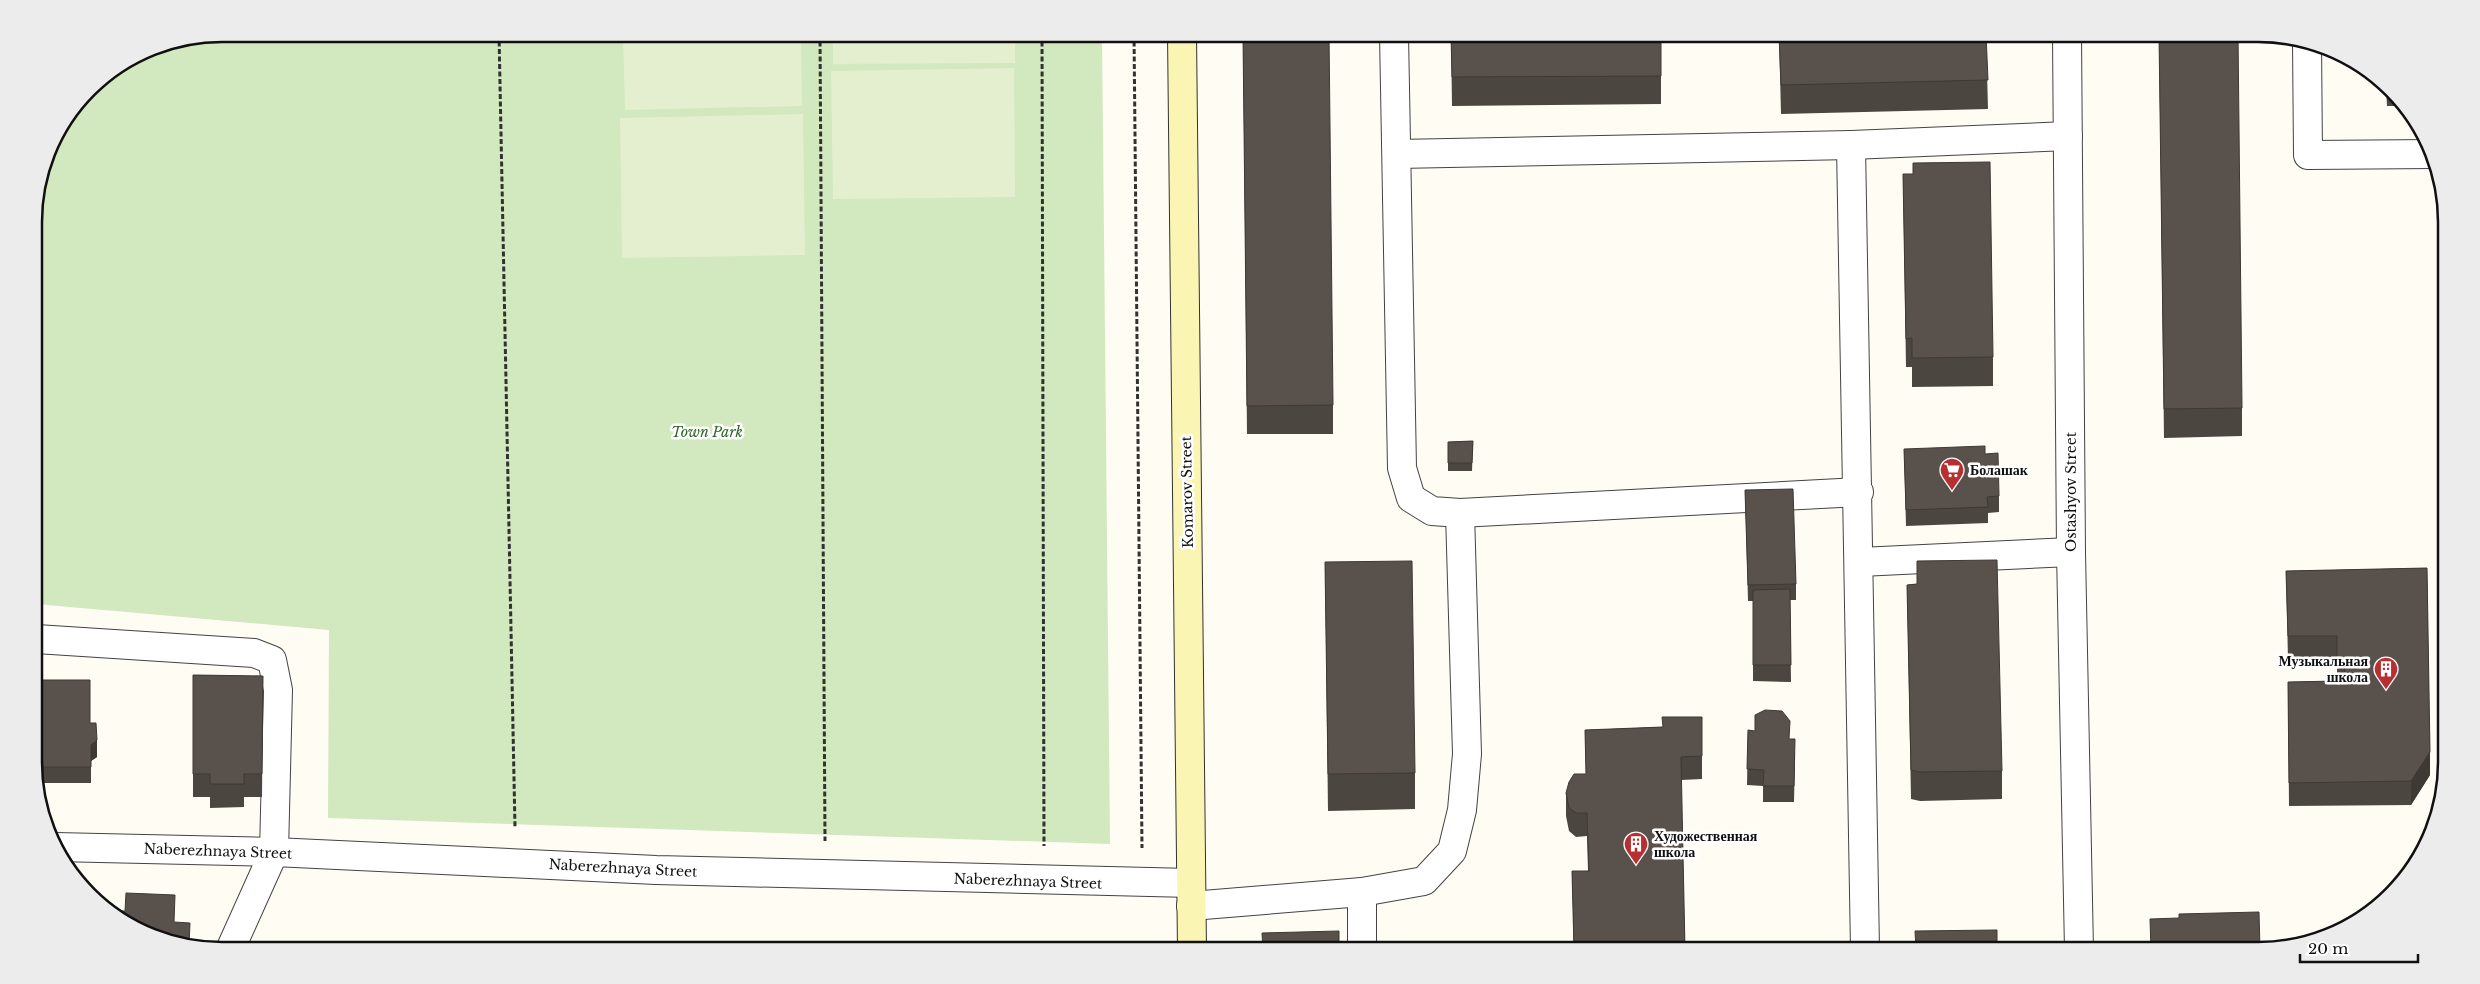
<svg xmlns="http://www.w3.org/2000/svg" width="2480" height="984" font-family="'Libre Baskerville',serif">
<rect width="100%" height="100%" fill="#fefcf3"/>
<!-- green -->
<path fill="#d2e8be" d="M222,34h880l8,810 -782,-26 1,-188 -293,-26 -2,-394 19,-71 45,-58 52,-33z"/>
<!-- pitch -->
<g fill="#e3efcf">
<path d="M623,34h178l1,72 -177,4z"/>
<path d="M833,34h182v29l-182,1z"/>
<path d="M1014,68l1,129 -182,2 -2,-128z"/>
<path d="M803,114l2,141 -183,3 -2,-140z"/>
</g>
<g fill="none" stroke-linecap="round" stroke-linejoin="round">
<defs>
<g id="street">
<path d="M1394,34l8,434 9,30 21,13 28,2 399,-21"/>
<path d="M2067,34l4,518 8,398"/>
<path d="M2307,42l1,113 125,-1"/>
<path d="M1851,145l14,805"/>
<path d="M1397,154l454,-9 217,-9"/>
<path d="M1860,562l211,-10"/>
<path d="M36,639l218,14 18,7 6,30 -4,162 -44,98"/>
<path d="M55,847l219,5 382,18 535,13"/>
<path d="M1362,892v58"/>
<path d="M1191,906l171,-14 62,-11 28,-30 10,-41 5,-56 -7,-241"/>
</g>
<path id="secondary" d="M1182,34l10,916"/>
</defs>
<!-- street casing -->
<use href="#street" stroke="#434343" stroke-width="30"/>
<!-- secondary casing -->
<use href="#secondary" stroke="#323232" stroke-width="30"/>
<!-- path -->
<g stroke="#323232" stroke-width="3" stroke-dasharray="5 2.5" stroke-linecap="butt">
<path d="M499,34l16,794"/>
<path d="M820,34l5,807"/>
<path d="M1042,34l2,812"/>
<path d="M1134,34l8,814"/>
</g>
<!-- street -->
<use href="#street" stroke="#fff" stroke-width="28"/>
<!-- secondary -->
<use href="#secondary" stroke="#faf5b2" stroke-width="28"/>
</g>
<!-- wall -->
<g fill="#4c4641">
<path d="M1243,34l90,371v29h-86z"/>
<path d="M1451,34h210v70l-209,2z"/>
<path d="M1779,34h207l2,75 -207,5z"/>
<path d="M2159,34l83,374v28l-78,2z"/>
<path d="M2386,87l20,19h-19z"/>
<path d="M1903,174l90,183v29l-81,1v-20h-6z"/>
<path d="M1473,441l-1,30h-24v-29z"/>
<path d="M1904,449l81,5 14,42v16l-11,1v10l-82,3z"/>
<path d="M1745,490l51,94v16h-6l1,82 -38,-1v-80h-5z"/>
<path d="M1917,561l85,210v28l-82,2 -9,-2 -4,-214 10,-1z"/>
<path d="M1325,562l90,211v36l-87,2z"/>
<path d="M2427,568l3,207 -19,30 -122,1 -1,-124 49,-1v-22l-49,1 -2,-89z"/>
<path d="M193,675l70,1 -1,121h-18v10l-34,1v-11h-17z"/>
<path d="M37,680l53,43 7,34 -6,4v22h-54z"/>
<path d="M1702,717v62l-21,1 4,170h-111l-2,-79h16l-1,-35 -11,1 -7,-6 -3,-15v-23l20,-19 -1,-44 77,-3z"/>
<path d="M1748,730l42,9 5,17 -1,46h-31v-16l-16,-1z"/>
</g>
<!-- shaded-wall -->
<g fill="#3e3935">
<path d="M97,740v17l-6,4v22v-38z"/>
<path d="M2430,752v23l-19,30v-24z"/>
</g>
<!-- building -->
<g fill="#58514c" stroke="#3e3935">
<path d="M1243,34h86l4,371 -86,1z"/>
<path d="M1451,34h210v42l-209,1z"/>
<path d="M1779,34h207l2,46 -207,5z"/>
<path d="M2159,34h79l4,374 -78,1z"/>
<path d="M1990,162l3,195 -81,1v-20l-6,1 -3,-165h10v-11z"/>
<path d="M1473,441l-1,22h-24v-21z"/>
<path d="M1985,446v8l13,-1 1,43 -12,1 1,10 -82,3 -2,-61z"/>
<path d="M1793,489l3,95 -48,1 -3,-95z"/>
<path d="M1997,560l5,211 -82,1 -9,-2 -4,-185 10,-1v-23z"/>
<path d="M1412,561l3,212 -87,1 -3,-212z"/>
<path d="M2427,568l3,184 -19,29 -122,2 -1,-101 50,-1v-5h7l-1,-18h-7v-22h-49l-2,-65z"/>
<path d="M1790,589l1,76h-38v-75z"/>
<path d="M193,675l70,1 -1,98h-18v10h-34v-10h-17z"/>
<path d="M37,680h53v43h6l1,17 -6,5v22h-54z"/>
<path d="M1765,710l17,1 8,10 -1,18h6l-1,47h-31l1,-16 -17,-1 1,-39 7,1v-16z"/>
<path d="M1662,717h40v39l-21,1 4,193h-111l-2,-79h17l-2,-58h-11l-7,-5 -3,-15 3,-11 5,-8h12l-1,-44 78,-3z"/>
<path d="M126,893l49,2 -1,27 16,1 -1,22 -28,-5 -44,-22 -8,-7h16z"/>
<path d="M2259,912l1,38h-109l-1,-31 29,-1v-4z"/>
<path d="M1997,930v20h-81l-1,-19z"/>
<path d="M1339,931v19h-76l-1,-17z"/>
</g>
<!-- icons -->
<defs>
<symbol id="supermarket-pin" viewBox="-11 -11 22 30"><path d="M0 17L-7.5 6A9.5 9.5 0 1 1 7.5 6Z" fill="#b82f31" stroke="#fff"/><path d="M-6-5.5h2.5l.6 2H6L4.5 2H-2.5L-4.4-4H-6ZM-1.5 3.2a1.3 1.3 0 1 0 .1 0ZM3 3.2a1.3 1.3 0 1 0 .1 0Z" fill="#fff"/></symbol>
<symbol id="building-pin" viewBox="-11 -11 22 30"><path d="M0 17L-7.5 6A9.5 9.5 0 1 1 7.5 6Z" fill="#b82f31" stroke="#fff"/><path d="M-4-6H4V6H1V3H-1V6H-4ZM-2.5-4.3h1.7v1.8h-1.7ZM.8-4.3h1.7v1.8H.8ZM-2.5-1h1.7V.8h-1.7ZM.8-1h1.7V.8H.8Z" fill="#fff"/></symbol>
</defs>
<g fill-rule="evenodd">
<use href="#supermarket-pin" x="1938" y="456" width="28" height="38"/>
<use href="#building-pin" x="2372" y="655" width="28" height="38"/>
<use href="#building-pin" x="1622" y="830" width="28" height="38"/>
</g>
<g text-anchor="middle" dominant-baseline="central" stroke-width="5" stroke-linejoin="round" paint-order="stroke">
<!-- park labels -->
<g font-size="14" font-style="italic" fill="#2e6423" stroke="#fff">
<text x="707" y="432">Town Park</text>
</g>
<!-- poi labels -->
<g font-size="14" font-weight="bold" fill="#101010" stroke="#fff" text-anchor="start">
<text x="1970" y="470">Болашак</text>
<text x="2368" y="661" text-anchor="end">Музыкальная<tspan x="2368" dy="16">школа</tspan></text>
<text x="1654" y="836">Художественная<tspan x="1654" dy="16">школа</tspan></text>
</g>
<!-- street labels -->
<g font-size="14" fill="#101010" stroke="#fff">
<text transform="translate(1187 492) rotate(-91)">Komarov Street</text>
<text transform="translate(2071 492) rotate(-90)">Ostashyov Street</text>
<text transform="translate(218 851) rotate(2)">Naberezhnaya Street</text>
<text transform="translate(623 868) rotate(3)">Naberezhnaya Street</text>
<text transform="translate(1028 881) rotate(2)">Naberezhnaya Street</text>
</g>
</g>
<!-- crop -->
<path d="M0 0H2480V984H0ZM222 42H2258A180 180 0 0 1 2438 222V762A180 180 0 0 1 2258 942H222A180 180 0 0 1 42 762V222A180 180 0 0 1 222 42Z" fill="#ececec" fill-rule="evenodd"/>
<path fill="none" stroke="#101010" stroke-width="2.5" d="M222 42H2258A180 180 0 0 1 2438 222V762A180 180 0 0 1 2258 942H222A180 180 0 0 1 42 762V222A180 180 0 0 1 222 42Z"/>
<!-- scale -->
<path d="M2300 954v8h118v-8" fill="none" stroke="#101010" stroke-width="2.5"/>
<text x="2308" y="954" font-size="15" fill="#101010" stroke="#ffffff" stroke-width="4" paint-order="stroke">20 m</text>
</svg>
